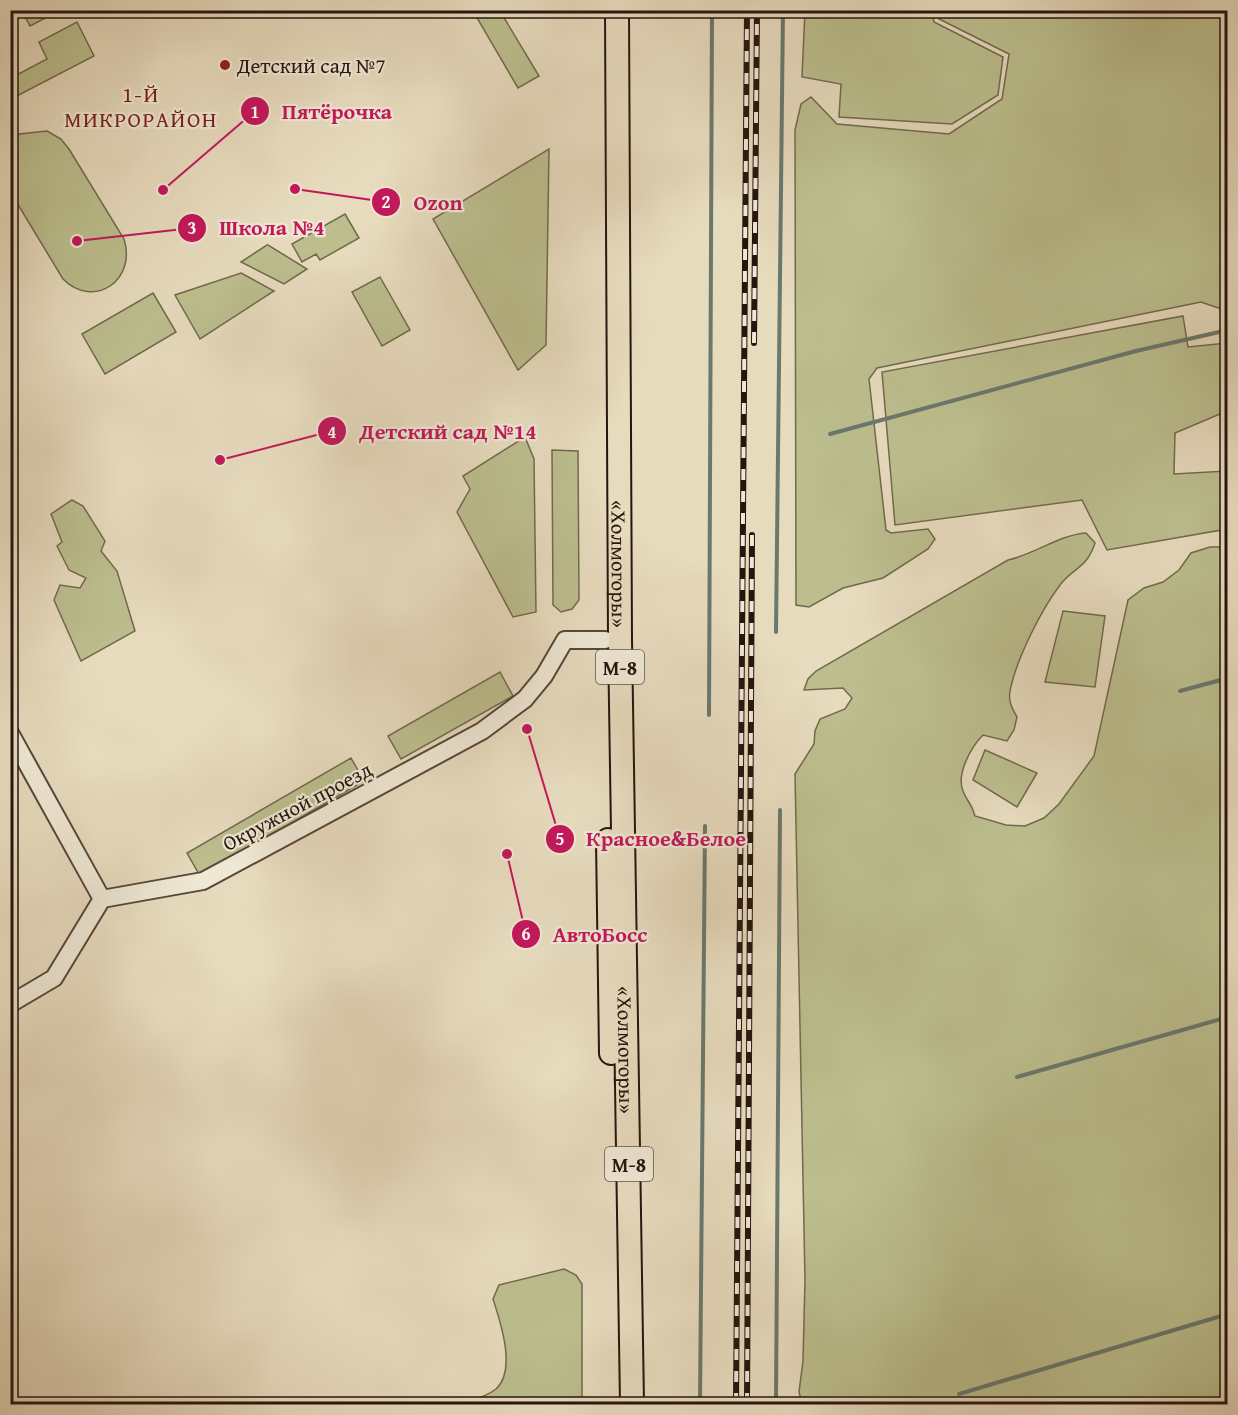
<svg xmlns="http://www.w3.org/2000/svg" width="1238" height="1415" font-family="'Gentium Book Plus',serif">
<rect width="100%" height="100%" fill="#e7dbbe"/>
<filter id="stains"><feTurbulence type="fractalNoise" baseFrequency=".00333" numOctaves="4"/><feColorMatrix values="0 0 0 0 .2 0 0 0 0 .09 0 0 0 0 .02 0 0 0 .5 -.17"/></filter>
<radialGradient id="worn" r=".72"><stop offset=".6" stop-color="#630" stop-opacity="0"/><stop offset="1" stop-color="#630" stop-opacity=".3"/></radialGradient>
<!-- green -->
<g fill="#bcbe8e" stroke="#71694e" stroke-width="1.5">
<path d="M22,11h37l-29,15z"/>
<path d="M473,11h27l39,65 -21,12z"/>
<path d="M805,11h127l2,11 69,35 -5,38 -46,29 -113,-7 2,-33 -39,-7z"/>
<path d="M938,11h289v300l-26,-9 -324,66 -8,11 17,151 5,3 37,-4 7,10 -7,10 -45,29 -40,10 -34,19 -13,-2 -1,-475 6,-26 10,-7 26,27 112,10 53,-35 7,-45 -70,-35z"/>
<path d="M77,22l17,34 -83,43v-21l36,-19 -8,-17z"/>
<path d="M47,131l14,8 8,10 55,90c13,41 -30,71 -61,40l-52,-86v-48l8,-11z"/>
<path d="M549,149l-3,196 -28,25 -85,-151z"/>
<path d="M345,214l14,24 -39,22 -4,-6 -14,8 -10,-18z"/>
<path d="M267,245h1l39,24 -23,15 -43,-22z"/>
<path d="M241,273l33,18 -74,48 -25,-44z"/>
<path d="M380,277l30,53 -28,16 -30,-54z"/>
<path d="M153,293l23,39 -71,42 -23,-40z"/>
<path d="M1183,316l5,31 39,-4v68l-52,22 -1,41 53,-3v58l-120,21 -25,-50 -187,25 -13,-153z"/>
<path d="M525,437l9,22 2,153 -23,5 -56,-105 13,-23 -7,-13z"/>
<path d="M552,450l26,1 1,149 -7,9 -11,3 -8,-7z"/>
<path d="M72,500l11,6 22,35 -4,10 16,20 18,60 -54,30 -27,-61 6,-15 20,3 6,-10 -17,-8 -12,-24 5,-4 -11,-28z"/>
<path d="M1086,533l9,10c-9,27 -22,24 -35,42 -19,25 -44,75 -50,106 -2,10 2,17 7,26l-3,13 -7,11 -24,-6c-12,12 -27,39 -20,56 4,11 9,12 12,25l31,9 19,1 19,-8 15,-14 35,-48 34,-156 16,-12 19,-6 16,-12 12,-17 19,-6h17v857h-425l-3,-12 4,-31 2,-81 -10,-506 19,-30 1,-13 5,-12 25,-10 7,-11 -9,-10 -39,2 4,-11 8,-8 192,-111c27,-6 51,-25 78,-27z"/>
<path d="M1063,611l42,5 -10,71 -50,-5z"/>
<path d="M500,672l13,24 -112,63 -13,-23z"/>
<path d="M985,750l52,23 -20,34 -44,-27z"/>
<path d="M351,758l13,23 -164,95 -13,-23z"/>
<path d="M564,1269l12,6 6,9v120h-121c12,-4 25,-7 35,-15 21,-19 4,-68 -3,-90l6,-14z"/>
</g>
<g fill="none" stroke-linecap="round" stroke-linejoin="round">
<!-- stream -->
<g stroke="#6a786d" stroke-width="4">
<path d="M830,434l306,-83 92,-21"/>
<path d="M776,632l7,-622"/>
<path d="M1180,691l48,-13"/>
<path d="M709,715l3,-705"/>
<path d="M1017,1077l211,-60"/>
<path d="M959,1394l269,-80"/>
<path d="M700,1404l5,-578"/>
<path d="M776,1404l4,-594"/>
</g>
<defs>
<g id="tertiary">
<path d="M10,733l92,166"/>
<path d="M10,1004l44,-26 48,-79 101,-18 279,-150 43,-32 19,-23 21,-36h40"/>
</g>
<g id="trunk">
<path id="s1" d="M617,10l3,630 12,764"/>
<path d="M608,840l3,213"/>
</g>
</defs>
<!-- tertiary casing -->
<use href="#tertiary" stroke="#56463a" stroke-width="20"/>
<!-- trunk casing -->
<use href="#trunk" stroke="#26140e" stroke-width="26"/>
<!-- tertiary -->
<use href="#tertiary" stroke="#efe8d5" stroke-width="16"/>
<!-- trunk -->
<use href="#trunk" stroke="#e7dbbe" stroke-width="22"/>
<defs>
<g id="rail">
<path d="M754,343l3,-333"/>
<path d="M736,1404l11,-1394"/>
<path d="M747,1404l5,-869"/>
</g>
</defs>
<!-- rail casing -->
<use href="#rail" stroke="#26140e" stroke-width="6"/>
<!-- rail -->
<use href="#rail" stroke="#efe8d5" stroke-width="4" stroke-dasharray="11" stroke-linecap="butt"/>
</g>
<!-- markers -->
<circle fill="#8f2418" stroke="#efe8d5" stroke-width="2" cx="225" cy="65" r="6"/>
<g text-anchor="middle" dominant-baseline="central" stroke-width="4.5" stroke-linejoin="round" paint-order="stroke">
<!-- shield labels -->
<g fill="#efe8d5" stroke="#62544a" stroke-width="1.5">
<rect x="596" y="650" width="48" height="34" rx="4.5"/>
<rect x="605" y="1147" width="48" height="34" rx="4.5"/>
</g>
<g font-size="20" font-weight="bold" fill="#26140e">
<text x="620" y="667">М-8</text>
<text x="629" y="1164">М-8</text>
</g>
<!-- poi labels -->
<g font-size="21" fill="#26140e" stroke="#efe8d5" text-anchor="start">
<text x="237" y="65">Детский сад №7</text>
</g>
<!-- street labels -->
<g font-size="21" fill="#26140e" stroke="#efe8d5">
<text stroke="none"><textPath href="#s1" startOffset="554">«Холмогоры»</textPath></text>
<text transform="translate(297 806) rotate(-28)">Окружной проезд</text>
<text stroke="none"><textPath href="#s1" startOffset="1040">«Холмогоры»</textPath></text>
</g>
<!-- neighbourhood labels -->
<g font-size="22" letter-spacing="1.5" fill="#7a1f14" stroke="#efe8d5">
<text x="141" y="94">1-Й<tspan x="141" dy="25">МИКРОРАЙОН</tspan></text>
</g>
</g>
<!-- callouts -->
<path fill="none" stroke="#c2185b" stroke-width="2" d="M163 190L255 111M295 189L386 202M77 241L192 228M220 460L332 431M527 729L560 839M507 854L526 934"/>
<g fill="#c2185b" stroke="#efe8d5" stroke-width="2">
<circle cx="163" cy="190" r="6"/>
<circle cx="295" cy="189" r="6"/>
<circle cx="77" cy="241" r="6"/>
<circle cx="220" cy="460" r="6"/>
<circle cx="527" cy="729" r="6"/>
<circle cx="507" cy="854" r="6"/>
<circle cx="255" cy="111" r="15"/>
<circle cx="386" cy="202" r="15"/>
<circle cx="192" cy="228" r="15"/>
<circle cx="332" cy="431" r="15"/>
<circle cx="560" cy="839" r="15"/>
<circle cx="526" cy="934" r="15"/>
</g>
<g font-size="18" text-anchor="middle" font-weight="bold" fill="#fff">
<text x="255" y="118">1</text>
<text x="386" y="208">2</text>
<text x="192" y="234">3</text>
<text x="332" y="438">4</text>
<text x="560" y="845">5</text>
<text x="526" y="940">6</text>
</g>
<g font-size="22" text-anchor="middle" font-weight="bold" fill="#c2185b" stroke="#efe8d5" stroke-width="4.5" stroke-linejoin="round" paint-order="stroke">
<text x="337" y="119">Пятёрочка</text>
<text x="438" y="210">Ozon</text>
<text x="272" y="235">Школа №4</text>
<text x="448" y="439">Детский сад №14</text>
<text x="666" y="846">Красное&amp;Белое</text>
<text x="600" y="942">АвтоБосс</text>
</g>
<!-- margin -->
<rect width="1238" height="1415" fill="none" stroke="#e7dbbe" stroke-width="36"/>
<rect x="12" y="12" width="1214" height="1391" fill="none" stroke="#26140e" stroke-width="3"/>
<rect x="18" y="18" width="1202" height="1379" fill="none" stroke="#26140e" stroke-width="1.5"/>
<rect width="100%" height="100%" filter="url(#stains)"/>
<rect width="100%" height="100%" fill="url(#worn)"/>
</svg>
